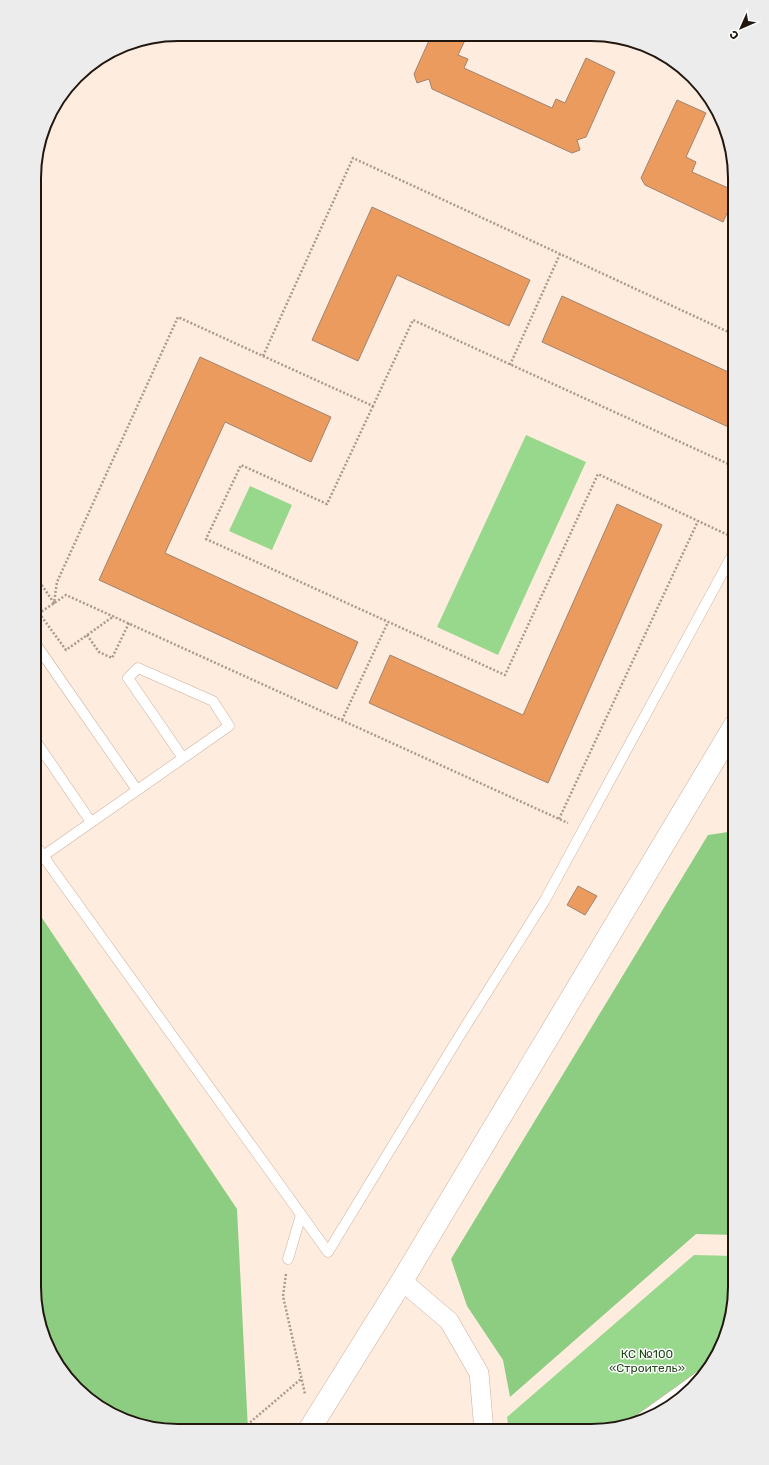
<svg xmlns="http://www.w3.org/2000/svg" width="769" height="1465" font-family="Rubik,sans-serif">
<rect width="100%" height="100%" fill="#feecdf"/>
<!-- green -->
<g fill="#98d88c">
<path d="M526,435l60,27 -88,193 -61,-28z"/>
<path d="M250,486l42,19 -20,45 -43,-19z"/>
<path d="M694,1255l41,1v40l-11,46 -19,33 -34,32 -34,16 -46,8h-82l-2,-14z"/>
</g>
<!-- forest -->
<g fill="#8dcd81">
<path d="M735,831v404l-39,-1 -186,163 -7,-37 -36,-54 -16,-47 257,-424z"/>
<path d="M34,906l203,303 11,221h-89l-36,-10 -40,-25 -41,-62 -8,-46z"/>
</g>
<!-- building -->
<g fill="#eb9b5d" stroke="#a08471">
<path d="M431,36h36l-9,19 10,4 -4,9 88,40 4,-9 9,4 21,-45 29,14 -29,65 -9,3 3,10 -8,3 -140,-64 -3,-10 -12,4 -3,-9z"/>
<path d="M677,100l29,13 -20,44 10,5 -4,10 43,19v5l-12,26 -78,-37 -4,-7z"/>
<path d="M372,207l158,73 -21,46 -112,-51 -39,86 -46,-21z"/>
<path d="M562,296l173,79v55l-193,-88z"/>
<path d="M200,357l131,60 -20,45 -86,-40 -60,131 193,89 -21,47 -238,-109z"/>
<path d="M617,504l45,21 -114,258 -179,-80 21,-48 133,60z"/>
<path d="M578,886l19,10 -12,19 -18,-10z"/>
</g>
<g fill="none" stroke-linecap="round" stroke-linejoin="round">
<defs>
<g id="lane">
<path d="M35,643l102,147"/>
<path d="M35,740l56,82"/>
<path d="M183,758l-55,-80 10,-10 75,33 16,25 -186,130 285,396 132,-217 85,-135 190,-350"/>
<path d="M34,843l13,18"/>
<path d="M288,1259l13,-44 -2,-3"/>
<path d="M633,1424l74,-53"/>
</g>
<path id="street" d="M402,1281l47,40 30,52 5,58"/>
<path id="secondary" d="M309,1430l93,-149 333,-556"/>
</defs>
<!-- lane casing -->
<use href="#lane" stroke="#ccaf9b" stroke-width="11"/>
<!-- street casing -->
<use href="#street" stroke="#ccaf9b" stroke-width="20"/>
<!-- secondary casing -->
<use href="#secondary" stroke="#ccaf9b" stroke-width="23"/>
<!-- path -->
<g stroke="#a99a8f" stroke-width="2.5" stroke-dasharray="2 2" stroke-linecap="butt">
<path d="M263,356l110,50 40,-86 322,147"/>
<path d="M510,365l50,-111"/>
<path d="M373,406l-46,98 -86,-39 -35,74 299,136 93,-201 130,61"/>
<path d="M35,575l19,28 3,-21 121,-265 85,39 90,-198 382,177"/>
<path d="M39,613l27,37 48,-34"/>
<path d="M35,616l31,-21 502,228"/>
<path d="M87,635l12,17 13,6 17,-35"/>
<path d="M342,720l46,-98"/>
<path d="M559,819l139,-298"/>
<path d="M286,1274l-3,22 22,98"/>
<path d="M241,1430l60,-51"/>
</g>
<!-- lane -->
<use href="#lane" stroke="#fff" stroke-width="10"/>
<!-- street -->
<use href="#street" stroke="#fff" stroke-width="19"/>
<!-- secondary -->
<use href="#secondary" stroke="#fff" stroke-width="22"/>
</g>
<g text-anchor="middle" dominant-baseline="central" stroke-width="3" stroke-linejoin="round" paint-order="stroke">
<!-- park labels -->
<g font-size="12" fill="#1f4917" stroke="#fff">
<text x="647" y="1354">КС №100<tspan x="647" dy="14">«Строитель»</tspan></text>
</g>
</g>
<!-- crop -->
<path d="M0 0H769V1465H0ZM178 41H591A137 137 0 0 1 728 178V1287A137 137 0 0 1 591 1424H178A137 137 0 0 1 41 1287V178A137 137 0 0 1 178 41Z" fill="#edecec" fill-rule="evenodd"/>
<path fill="none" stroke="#21170f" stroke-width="2" d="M178 41H591A137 137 0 0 1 728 178V1287A137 137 0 0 1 591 1424H178A137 137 0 0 1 41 1287V178A137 137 0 0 1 178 41Z"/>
<!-- north arrow -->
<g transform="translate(741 28) rotate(225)" stroke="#ffffff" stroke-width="3" paint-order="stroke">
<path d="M0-3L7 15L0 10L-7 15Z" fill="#21170f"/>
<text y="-6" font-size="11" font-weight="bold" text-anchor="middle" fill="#21170f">С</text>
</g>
</svg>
